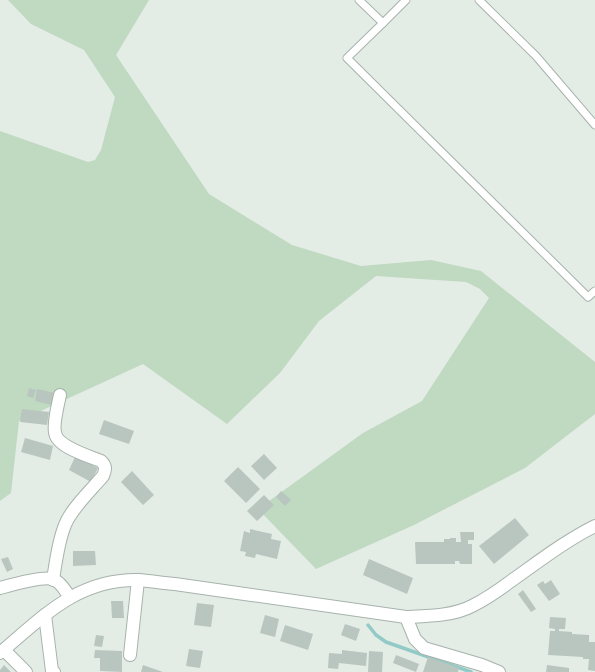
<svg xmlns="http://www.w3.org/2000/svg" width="595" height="672" font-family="'Nunito Sans',sans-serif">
<rect width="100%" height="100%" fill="#e4ece6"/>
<!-- green -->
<path fill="#bfdac1" d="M8,0h141l-33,55 93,139 83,51 69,21 70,-6 50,11 114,91v52l-70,54 -111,57 -98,44 -58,-60 105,-76 59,-32 67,-103 -9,-9 -14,-7 -90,-6 -57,45 -39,52 -53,51 -84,-60 -124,57 -8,72 -11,8v-370l88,31 7,-2 6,-10 14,-53 -31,-47 -53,-26z"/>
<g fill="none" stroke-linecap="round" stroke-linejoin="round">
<!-- stream -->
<path stroke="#92cac7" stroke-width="3.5" d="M368,625l8,10 10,7 85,30"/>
</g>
<!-- building -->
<g fill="#b9c6bf">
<path d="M29,388l7,2 -3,8 -6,-2z"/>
<path d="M37,389l18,4 -3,12 -17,-4z"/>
<path d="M22,409l27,3 -2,13 -27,-3z"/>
<path d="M104,420l30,11 -5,13 -30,-10z"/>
<path d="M25,438l28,8 -3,14 -29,-8z"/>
<path d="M264,454l13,14 -13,12 -13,-14z"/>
<path d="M75,457l23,11 -7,14 -22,-12z"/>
<path d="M238,467l22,22 -14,14 -22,-22z"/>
<path d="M132,471l22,24 -11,10 -22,-23z"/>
<path d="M281,491l10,9 -6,6 -9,-9z"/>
<path d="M264,495l10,10 -17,16 -10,-10z"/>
<path d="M515,518l14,17 -35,29 -15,-18z"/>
<path d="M250,529l22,5 -1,5 10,2 -4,18 -21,-5 -1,4 -10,-2 1,-4 -6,-1 4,-20 6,2z"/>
<path d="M460,532h14v8h-6v4h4v20h-12l-1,-3h-4v3h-39l-1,-22h29v-3h6v-1h6v4h5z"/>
<path d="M73,551h22l1,14 -23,1z"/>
<path d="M8,557l5,12 -6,3 -6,-13z"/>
<path d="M369,559l44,19 -6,16 -44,-19z"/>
<path d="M551,580l9,14 -11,7 -12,-16 6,-4 2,3z"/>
<path d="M523,590l13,19 -5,3 -13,-18z"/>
<path d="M111,601h12l1,17h-12z"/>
<path d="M197,603l17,2 -3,22 -17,-2z"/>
<path d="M265,615l14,4 -4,18 -15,-4z"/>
<path d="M550,617l16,1 -1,11h-6v2l13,1v2l17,1v7h6v29l-7,-1 1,-11h-6v-2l-35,-2 2,-24h5v-2l-6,-1z"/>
<path d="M345,624l15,5 -4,12 -15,-6z"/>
<path d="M285,625l28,9 -5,16 -28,-9z"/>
<path d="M96,635l8,1 -2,11 -8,-1z"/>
<path d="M189,649l14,2 -3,17 -14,-2z"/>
<path d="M95,650l27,1v21l-22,-1v-13h-6z"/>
<path d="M342,650l25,3 -1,13 -27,-3 -1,6 -10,-1 1,-15 13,1z"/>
<path d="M369,651l14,1 -1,20h-14z"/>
<path d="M396,655l23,9 -3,8 -23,-9z"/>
<path d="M428,657l31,11 -1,4h-35z"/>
<path d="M4,665l7,7h-11v-2z"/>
<path d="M143,665l20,7h-22z"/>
<path d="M547,665l22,3v4h-23z"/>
</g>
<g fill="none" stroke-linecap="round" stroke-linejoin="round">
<defs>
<g id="service">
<path d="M359,0l24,23 -36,35 241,239 7,-6"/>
<path d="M479,0l57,56 59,69"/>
<path d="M383,23l23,-23"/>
</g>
<g id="minor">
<path d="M53,580c3,-19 5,-38 12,-55 6,-16 27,-36 38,-49 3,-7 3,-10 -2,-15 -12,-5 -45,-14 -46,-29 -2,-8 3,-28 5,-37"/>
<path d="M0,588c11,-3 43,-12 53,-9 8,3 12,12 17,18"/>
<path d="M45,615l7,56 2,1"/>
<path d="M406,617l9,22 9,9 58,17 17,7"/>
<path d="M4,650l22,22"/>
<path d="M130,655l8,-75"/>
</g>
<path id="tertiary" d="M0,653c43,-36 77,-74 138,-73 12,1 25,3 37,4l231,33c22,-1 47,-1 66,-11 14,-7 27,-16 39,-25 27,-19 54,-40 84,-55"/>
</defs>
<!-- service casing -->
<use href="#service" stroke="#a7b3ac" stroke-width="9"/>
<!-- minor casing -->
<use href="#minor" stroke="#a7b3ac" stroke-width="14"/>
<!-- tertiary casing -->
<use href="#tertiary" stroke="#a7b3ac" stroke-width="14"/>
<!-- service -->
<use href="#service" stroke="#fff" stroke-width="7"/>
<!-- minor -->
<use href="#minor" stroke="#fff" stroke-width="12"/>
<!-- tertiary -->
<use href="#tertiary" stroke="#fff" stroke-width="12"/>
</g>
</svg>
